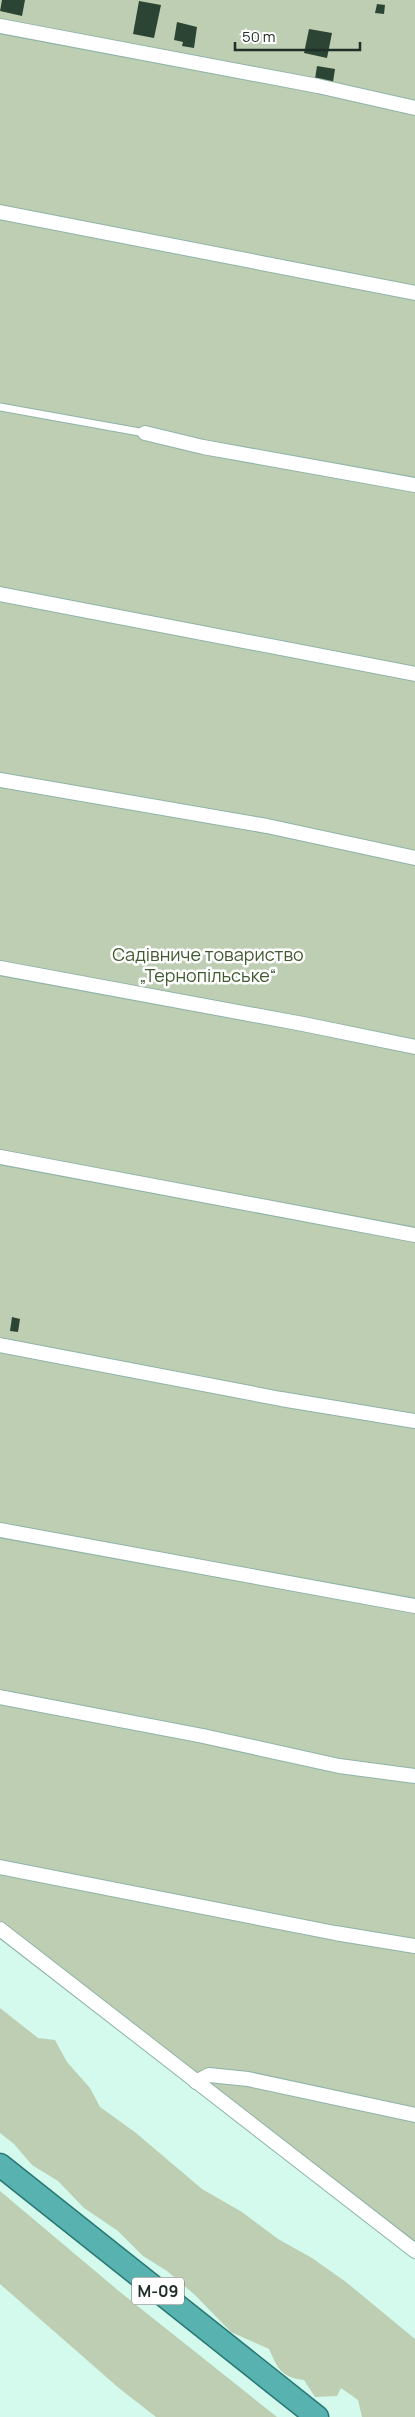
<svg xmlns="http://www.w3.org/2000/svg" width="415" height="2417" font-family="Manrope,sans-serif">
<rect width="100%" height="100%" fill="#d3faed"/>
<!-- green -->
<g fill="#bdceb3">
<path d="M0,0h415v2251l-415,-322z"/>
<path d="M0,2008l38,30 17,2 12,22 23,26 10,19 36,26 66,56 40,23 36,27 34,19 34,24 69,57v78h-53l-4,-17 -17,-12 -4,8 -22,1 -11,-17c-23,-3 -26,-11 -35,-31l-38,-17 -36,-37 -28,-24 -24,-15 -25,-25 -34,-23 -26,-27 -26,-16 -18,-21 -14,-11z"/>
<path d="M0,2191l120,101 157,125h-121l-36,-28 -120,-105z"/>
</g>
<!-- building -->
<g fill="#2c4433">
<path d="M2,0h23l-3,16 -22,-5z"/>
<path d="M139,1l22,4 -7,33 -21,-4z"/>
<path d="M377,4l8,1 -1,9 -9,-1z"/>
<path d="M177,22l20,5 -3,21 -12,-2 1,-4 -9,-2z"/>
<path d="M309,29l23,4 -5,25 -23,-5z"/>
<path d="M317,66l18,3 -2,13 -18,-3z"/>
<path d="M12,1317l8,2 -2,13 -8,-1z"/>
</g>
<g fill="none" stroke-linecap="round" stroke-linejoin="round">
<defs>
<path id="service" d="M0,407l145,26"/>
<g id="minor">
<path d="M0,26l318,60 97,22"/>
<path d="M0,212l415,81"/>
<path d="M145,433l58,14 212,38"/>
<path d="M0,594l415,80"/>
<path d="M0,780l267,46 148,32"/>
<path d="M0,968l303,56 112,23"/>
<path d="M0,1157l415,78"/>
<path d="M0,1345l281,54 134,22"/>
<path d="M0,1530l415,76"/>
<path d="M0,1697l203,39 136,30 76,10"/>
<path d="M0,1867l335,66 80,13"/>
<path d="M0,1929l415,322"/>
<path d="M196,2082l13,-7 39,4 167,36"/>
</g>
<path id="trunk" d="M0,2165l317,252"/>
</defs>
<!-- service casing -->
<use href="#service" stroke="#8eb3a7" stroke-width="9"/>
<!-- minor casing -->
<use href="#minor" stroke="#8eb3a7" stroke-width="16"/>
<!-- trunk casing -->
<use href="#trunk" stroke="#297773" stroke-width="25"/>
<!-- service -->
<use href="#service" stroke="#fff" stroke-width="7"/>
<!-- minor -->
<use href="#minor" stroke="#fff" stroke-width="14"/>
<!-- trunk -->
<use href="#trunk" stroke="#58b2af" stroke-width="22"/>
</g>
<g text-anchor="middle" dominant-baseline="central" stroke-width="5" stroke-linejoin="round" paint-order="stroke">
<!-- shield labels -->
<rect fill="#fff" stroke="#636d6a" stroke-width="1" x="132" y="2277.5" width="52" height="27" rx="4"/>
<g font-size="16" font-weight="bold" fill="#202f2a">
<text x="158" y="2291">М-09</text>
</g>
<!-- park labels -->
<g font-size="18" fill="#415a30" stroke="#fff">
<text x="208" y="954">Садівниче товариство<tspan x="208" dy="21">„Тернопільське“</tspan></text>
</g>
</g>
<!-- scale -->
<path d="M235 42v8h125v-8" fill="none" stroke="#202f2a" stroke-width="2.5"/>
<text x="242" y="42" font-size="15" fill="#202f2a" stroke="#ffffff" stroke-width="4" paint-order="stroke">50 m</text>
</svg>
